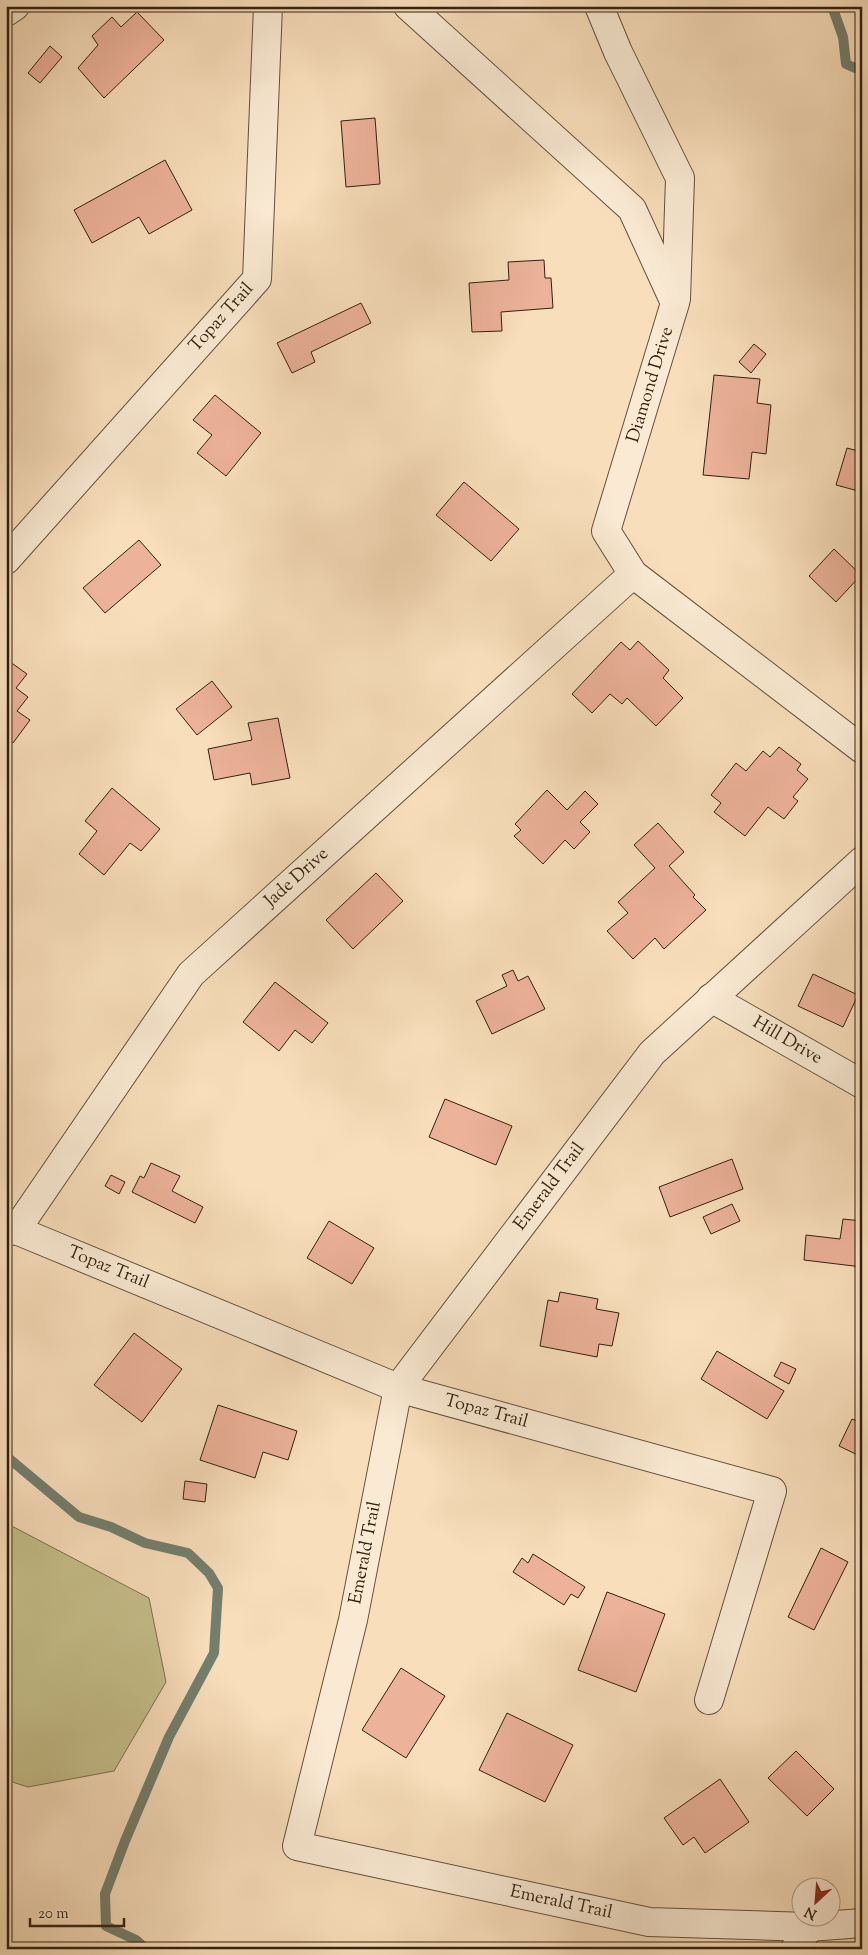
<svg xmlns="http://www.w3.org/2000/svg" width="868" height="1955" font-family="'Sorts Mill Goudy',serif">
<rect width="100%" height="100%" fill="#f8debb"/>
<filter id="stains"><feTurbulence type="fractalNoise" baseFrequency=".004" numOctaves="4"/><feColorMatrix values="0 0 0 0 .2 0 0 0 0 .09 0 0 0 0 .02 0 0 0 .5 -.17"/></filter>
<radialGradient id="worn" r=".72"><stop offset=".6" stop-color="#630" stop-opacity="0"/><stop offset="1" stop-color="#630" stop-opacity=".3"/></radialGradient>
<!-- green -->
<path fill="#c5bf8b" stroke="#7c704e" d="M6,1523l143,75 17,84 -52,89 -86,16 -22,-7z"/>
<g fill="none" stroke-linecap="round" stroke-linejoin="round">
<!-- stream -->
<g stroke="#737f6d" stroke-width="10">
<path d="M832,6l11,31 3,27 16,7"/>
<path d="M6,1456l73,61 32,10 34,16 43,10 21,20 9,15 -4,65 -45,84 -44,104 -20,53 1,32 30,14 10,9"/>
</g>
</g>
<!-- building -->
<g fill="#ecb29a" stroke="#332110">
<path d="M137,12l27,28 -60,58 -26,-30 20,-23 -6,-9 20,-19 9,10z"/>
<path d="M50,46l12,11 -22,26 -12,-10z"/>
<path d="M375,118l5,66 -34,3 -5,-66z"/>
<path d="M165,160l27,50 -43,24 -10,-17 -47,26 -18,-33z"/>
<path d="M544,260l1,18h6l2,30 -52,4 1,19 -30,1 -3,-49 40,-3 -1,-18z"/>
<path d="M361,303l10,20 -60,29 4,10 -23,11 -15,-30z"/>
<path d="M754,344l12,10 -15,19 -12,-11z"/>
<path d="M714,375l46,4 -3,24 14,2 -5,49 -14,-2 -3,27 -46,-4z"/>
<path d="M215,395l46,38 -35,43 -29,-23 15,-18 -19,-15z"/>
<path d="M847,448l15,4v40l-26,-7z"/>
<path d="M464,482l55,47 -28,32 -55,-46z"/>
<path d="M139,540l22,25 -56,48 -22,-25z"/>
<path d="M834,549l27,26 -25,27 -27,-26z"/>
<path d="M638,641l31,29 -6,8 20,20 -27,28 -29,-28 -5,6 -12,-10 -18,19 -20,-19 49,-52 9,8z"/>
<path d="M6,659l21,15 -11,14 12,9 -11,14 13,9 -17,23 -7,-4z"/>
<path d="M212,681l20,26 -35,28 -21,-26z"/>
<path d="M278,718l12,60 -38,7 -2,-12 -36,7 -6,-31 44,-9 -4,-17z"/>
<path d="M779,747l22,17 -4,6 11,9 -15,18 5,4 -14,18 -16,-12 -23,29 -31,-24 7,-9 -10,-8 25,-32 10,8 17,-20 7,6z"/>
<path d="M112,788l48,41 -19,22 -11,-8 -26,32 -25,-21 18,-23 -12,-10z"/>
<path d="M547,790l20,20 18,-19 13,13 -18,18 10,10 -16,17 -9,-9 -22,24 -29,-28 7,-6 -6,-6z"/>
<path d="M658,823l26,29 -15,14 26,29 -2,2 13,13 -42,39 -9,-11 -22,21 -26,-28 21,-18 -10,-11 37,-34 -21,-23z"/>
<path d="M376,873l27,28 -50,48 -27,-29z"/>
<path d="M513,970l5,11 10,-5 17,33 -53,25 -16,-33 31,-15 -5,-11z"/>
<path d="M813,974l45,21 -15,32 -45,-21z"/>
<path d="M275,982l53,41 -16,20 -17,-13 -16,21 -36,-29z"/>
<path d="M445,1099l67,27 -16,39 -67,-28z"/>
<path d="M732,1159l11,30 -73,28 -11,-30z"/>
<path d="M151,1163l29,13 -8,15 31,16 -8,16 -63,-31 8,-16 4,2z"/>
<path d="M111,1175l14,7 -6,12 -14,-8z"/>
<path d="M732,1204l8,17 -29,13 -8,-17z"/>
<path d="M843,1219l19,2v46l-58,-7 2,-25 34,4z"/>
<path d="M329,1221l45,27 -22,36 -45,-26z"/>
<path d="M560,1292l38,7 -2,10 23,4 -7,33 -13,-2 -2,13 -57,-11 8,-46 10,2z"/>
<path d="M134,1333l48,36 -40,53 -48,-37z"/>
<path d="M717,1351l67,40 -17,28 -66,-40z"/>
<path d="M781,1362l15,7 -7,15 -15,-8z"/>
<path d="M218,1405l79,26 -9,29 -25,-8 -8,26 -55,-18z"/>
<path d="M852,1419l10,4v34l-23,-11z"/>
<path d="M185,1481l22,3 -2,18 -22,-3z"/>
<path d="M821,1548l27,14 -34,68 -26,-13z"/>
<path d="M533,1554l52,33 -7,11 -7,-4 -7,11 -51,-33 9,-14 6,5z"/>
<path d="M607,1592l58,22 -29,78 -58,-22z"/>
<path d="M401,1668l44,28 -39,62 -44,-28z"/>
<path d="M507,1713l66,32 -28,57 -66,-32z"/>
<path d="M796,1751l38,38 -27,27 -39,-38z"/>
<path d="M720,1779l29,43 -44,31 -11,-16 -11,8 -19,-27z"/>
</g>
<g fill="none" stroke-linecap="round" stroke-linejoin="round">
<defs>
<g id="minor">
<path d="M408,6l224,203 43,94 -69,228 27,43 229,175"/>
<path d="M599,6l19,46 62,126 -4,121"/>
<path d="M6,12l9,-6"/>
<path d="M6,560l251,-281 11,-273"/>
<path d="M862,861l-210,192 -254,335 -45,232 -56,226 352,76 160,5 53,-4"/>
<path d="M711,998l151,86"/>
<path d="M16,1230l175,-256 442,-400"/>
<path d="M6,1232l10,-2 382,158 374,103 -63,209"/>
<path d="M795,1949l14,-22"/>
</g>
</defs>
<!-- minor casing -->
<use href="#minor" stroke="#64503b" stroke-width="30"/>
<!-- minor -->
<use href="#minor" stroke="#faead3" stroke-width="28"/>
</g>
<g text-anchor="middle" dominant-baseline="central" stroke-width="4" stroke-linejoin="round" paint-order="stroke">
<!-- street labels -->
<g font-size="18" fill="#332110" stroke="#faead3">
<text transform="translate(222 318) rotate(-48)">Topaz Trail</text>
<text transform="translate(651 385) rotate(-73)">Diamond Drive</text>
<text transform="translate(297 878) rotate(-42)">Jade Drive</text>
<text transform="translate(787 1041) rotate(30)">Hill Drive</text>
<text transform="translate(550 1187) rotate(-53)">Emerald Trail</text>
<text transform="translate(108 1268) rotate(22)">Topaz Trail</text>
<text transform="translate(486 1412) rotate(15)">Topaz Trail</text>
<text transform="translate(366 1553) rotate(-79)">Emerald Trail</text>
<text transform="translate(561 1903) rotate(12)">Emerald Trail</text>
</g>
</g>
<!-- margin -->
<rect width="868" height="1955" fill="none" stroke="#f8debb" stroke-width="25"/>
<rect x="8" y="8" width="853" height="1940" fill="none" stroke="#332110" stroke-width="2.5"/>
<rect x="12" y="12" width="843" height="1930" fill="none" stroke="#332110"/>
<!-- north arrow -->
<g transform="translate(816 1902) rotate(206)"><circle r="24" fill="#faead3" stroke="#aa9a85"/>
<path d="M0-4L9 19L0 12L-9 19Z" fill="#8f2418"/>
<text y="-8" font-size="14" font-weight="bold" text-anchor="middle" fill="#332110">N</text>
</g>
<!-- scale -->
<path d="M30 1918v8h94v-8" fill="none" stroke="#332110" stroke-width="2.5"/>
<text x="38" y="1918" font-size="15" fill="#332110" stroke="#faead3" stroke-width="4" paint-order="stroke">20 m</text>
<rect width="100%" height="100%" filter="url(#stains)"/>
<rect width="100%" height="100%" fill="url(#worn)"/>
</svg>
